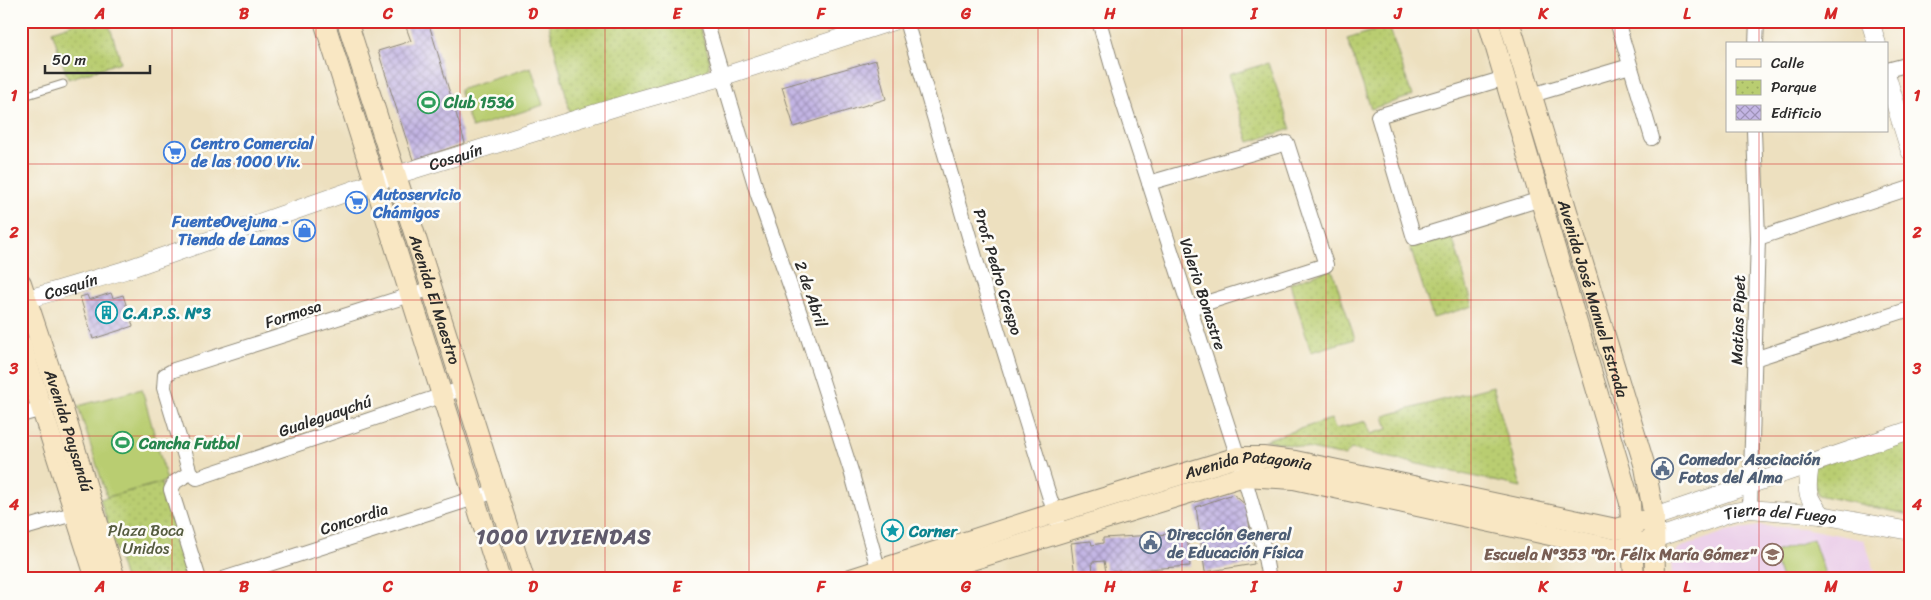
<svg xmlns="http://www.w3.org/2000/svg" width="1931" height="600" font-family="Sriracha,sans-serif">
<defs>
<pattern id="park-dots" width="8" height="8" patternUnits="userSpaceOnUse" patternTransform="scale(1.25)"><rect width="8" height="8" fill="#b9cd71"/><path d="M2 2h.1M6 6h.1" fill="none" stroke="#9fb062" stroke-width="1.8" stroke-linecap="round"/></pattern>
<pattern id="building-cross-hatch" width="8" height="8" patternUnits="userSpaceOnUse" patternTransform="scale(1.25)"><rect width="8" height="8" fill="#c3b5e4"/><path d="M0 0l8 8M0 8l8-8" fill="none" stroke="#9f93b9"/></pattern>
</defs>
<rect width="100%" height="100%" fill="#fdfcf7"/>
<filter id="ink" filterUnits="userSpaceOnUse"><feTurbulence type="fractalNoise" baseFrequency=".02" numOctaves="2"/><feDisplacementMap in="SourceGraphic" scale="10" xChannelSelector="R" yChannelSelector="G"/><feConvolveMatrix kernelMatrix="1 2 1 2 8 2 1 2 1" color-interpolation-filters="sRGB"/></filter>
<filter id="wash" filterUnits="userSpaceOnUse"><feTurbulence type="fractalNoise" baseFrequency=".0096" numOctaves="4" result="noise"/><feDisplacementMap in="SourceGraphic" scale="20" xChannelSelector="R" yChannelSelector="G"/><feGaussianBlur stdDeviation="1.12" result="paint"/><feColorMatrix in="noise" values="0 0 0 0 0 0 0 0 0 0 0 0 0 0 0 0 0 1.4 0 .05"/><feComposite in="paint" operator="in"/></filter>
<g filter="url(#wash)">
<rect width="100%" height="100%" fill="#ede0bf"/>
<!-- built -->
<path fill="#ecd1ea" d="M1759,526l44,2 61,12 14,39h-206l-1,-20 8,-11 48,-17z"/>
<!-- park -->
<g fill="url(#park-dots)" stroke="#727c4e">
<path d="M81,21h27l13,41 -53,17 -16,-48z"/>
<path d="M548,21h150l11,36v11l-8,6 -130,42z"/>
<path d="M1389,26l23,70 -41,13 -24,-70z"/>
<path d="M1268,63l23,66 -42,13 -21,-67z"/>
<path d="M1452,236l21,70 -40,12 -23,-71z"/>
<path d="M1332,269l23,70 -44,13 -21,-69z"/>
<path d="M1493,386l28,101 -170,-38 -6,7 -80,-16 66,-21 4,10 31,-8 5,13 17,-5 -4,-13z"/>
<path d="M1910,438v77l-92,-20 -8,-28z"/>
<path d="M161,483l30,96h-66l-25,-80z"/>
</g>
<!-- garden -->
<g fill="#b9cd71" stroke="#727c4e">
<path d="M531,67l12,38 -71,23 -13,-38z"/>
<path d="M142,389l25,92 -60,16 -29,-91z"/>
<path d="M1813,539l13,38 -4,2h-41l-9,-26z"/>
</g>
<g id="blocks">
<!-- building -->
<g fill="url(#building-cross-hatch)">
<path d="M425,21h3l37,122 -52,17 -35,-109 33,-10 -5,-14z"/>
<path d="M876,60l10,39 -92,28 -12,-40z"/>
<path d="M111,293l2,5 10,-3 10,31 -40,13 -13,-42 7,-2 2,5z"/>
<path d="M1233,494l14,12 7,58 -49,8 -9,-65z"/>
<path d="M1187,533l3,33 -84,6 -2,-11 -12,1 1,13 -18,2 -4,-34 20,-2 1,4 11,-2v-5z"/>
</g>
</g>
</g>
<g filter="url(#ink)">
<use href="#blocks" fill-opacity="0" stroke="#8c8675" stroke-width="1"/>
<g fill="none" stroke-linecap="round" stroke-linejoin="round">
<defs>
<path id="service" d="M21,97l42,-13"/>
<g id="minor">
<path d="M706,21l52,174 46,130 47,146 30,108"/>
<path d="M906,21l72,246 79,254"/>
<path d="M1099,21l18,63 127,392 17,60 8,43"/>
<path d="M1617,21l35,117"/>
<path d="M1756,44l1,-23"/>
<path d="M1887,70l23,-6"/>
<path d="M1505,78l-127,38 36,122 127,-39"/>
<path d="M1532,95l98,-29"/>
<path d="M1149,183l138,-40 39,122 -136,43"/>
<path d="M1758,238l152,-50"/>
<path d="M432,288l-258,82 -9,5 -1,13 26,85 7,5 267,-90"/>
<path d="M1754,359l156,-50"/>
<path d="M21,415l28,-8"/>
<path d="M190,473l-15,9 -4,8 28,89"/>
<path d="M1750,509l8,-271 -4,-107"/>
<path d="M21,529l62,-18"/>
<path d="M223,579l273,-88"/>
</g>
<g id="tertiary">
<path d="M1870,21l7,23"/>
<path d="M1887,77l23,74"/>
<path id="s1" d="M21,301l104,-31 271,-95 233,-72 95,-27 169,-55"/>
<path d="M1810,464c-3,26 -6,29 11,51"/>
<path d="M1654,517l256,-87"/>
<path id="s2" d="M1654,539l75,-26 21,-4 71,6 89,16"/>
</g>
<g id="secondary">
<path d="M324,21l176,558"/>
<path id="s3" d="M347,21l177,558"/>
<path d="M1488,21l142,482 4,76"/>
<path id="s4" d="M1509,21l136,446 9,50 1,62"/>
<path id="s5" d="M21,283l40,120 54,176"/>
<path d="M21,344l75,235"/>
<path id="s6" d="M851,579l204,-66 183,-56h25l32,4 321,68 16,-4 22,-8"/>
<path d="M910,579l334,-103 50,3 320,70 18,-2 22,-8"/>
</g>
</defs>
<!-- service casing -->
<use href="#service" stroke="#8c8675" stroke-width="9"/>
<!-- minor casing -->
<use href="#minor" stroke="#8c8675" stroke-width="16"/>
<!-- tertiary casing -->
<use href="#tertiary" stroke="#8c8675" stroke-width="19"/>
<!-- secondary casing -->
<use href="#secondary" stroke="#8c8675" stroke-width="22"/>
<!-- service -->
<use href="#service" stroke="#fff" stroke-width="7"/>
<!-- minor -->
<use href="#minor" stroke="#fff" stroke-width="14"/>
<!-- tertiary -->
<use href="#tertiary" stroke="#fff" stroke-width="18"/>
<!-- secondary -->
<use href="#secondary" stroke="#f9e7c3" stroke-width="20"/>
</g>
</g>
<!-- grid -->
<path fill="none" stroke="#d62828" stroke-width="1" stroke-opacity="0.55" d="M172,21v558M316,21v558M460,21v558M605,21v558M749,21v558M893,21v558M1038,21v558M1182,21v558M1326,21v558M1471,21v558M1615,21v558M1759,21v23M1759,131v448M21,164h1889M21,300h1889M21,436h1889"/>
<!-- icons -->
<defs>
<symbol id="stadium-ring" viewBox="-11 -11 22 22"><circle r="9.5" fill="#fdfcf7" stroke="#2e9e5b" stroke-width="1.5"/><path d="M0-5a6.5 5 0 1 0 0 10a6.5 5 0 1 0 0-10ZM-3.5-1.8h7v3.6h-7Z" fill="#2e9e5b"/></symbol>
<symbol id="supermarket-ring" viewBox="-11 -11 22 22"><circle r="9.5" fill="#fdfcf7" stroke="#3f7fe0" stroke-width="1.5"/><path d="M-6-5.5h2.5l.6 2H6L4.5 2H-2.5L-4.4-4H-6ZM-1.5 3.2a1.3 1.3 0 1 0 .1 0ZM3 3.2a1.3 1.3 0 1 0 .1 0Z" fill="#3f7fe0"/></symbol>
<symbol id="shop-ring" viewBox="-11 -11 22 22"><circle r="9.5" fill="#fdfcf7" stroke="#3f7fe0" stroke-width="1.5"/><path d="M-5-2.5h2.3a2.7 3.5 0 0 1 5.4 0H5L5.5 6h-11ZM-1.5-2.5h3a1.5 2.3 0 0 0-3 0Z" fill="#3f7fe0"/></symbol>
<symbol id="building-ring" viewBox="-11 -11 22 22"><circle r="9.5" fill="#fdfcf7" stroke="#0f9aa8" stroke-width="1.5"/><path d="M-4-6H4V6H1V3H-1V6H-4ZM-2.5-4.3h1.7v1.8h-1.7ZM.8-4.3h1.7v1.8H.8ZM-2.5-1h1.7V.8h-1.7ZM.8-1h1.7V.8H.8Z" fill="#0f9aa8"/></symbol>
<symbol id="civic-ring" viewBox="-11 -11 22 22"><circle r="9.5" fill="#fdfcf7" stroke="#5c6f8a" stroke-width="1.5"/><path d="M-.6-6.5H3V-4.5H.6V-3L4-1V1h2V6H-6V1h2V-1L-.6-3ZM-1.2 2.5V6h2.4V2.5Z" fill="#5c6f8a"/></symbol>
<symbol id="sight-ring" viewBox="-11 -11 22 22"><circle r="9.5" fill="#fdfcf7" stroke="#0f9aa8" stroke-width="1.5"/><path d="M0-6L1.8-2.2L6-1.7L2.9 1.2L3.7 5.4L0 3.3L-3.7 5.4L-2.9 1.2L-6-1.7L-1.8-2.2Z" fill="#0f9aa8"/></symbol>
<symbol id="school-ring" viewBox="-11 -11 22 22"><circle r="9.5" fill="#fdfcf7" stroke="#8d6e63" stroke-width="1.5"/><path d="M0-5L7-2L0 1L-7-2ZM-4 1L0 2.5L4 1V4Q0 6-4 4Z" fill="#8d6e63"/></symbol>
</defs>
<g fill-rule="evenodd">
<use href="#stadium-ring" x="416" y="90" width="25" height="25"/>
<use href="#supermarket-ring" x="162" y="140" width="25" height="25"/>
<use href="#supermarket-ring" x="344" y="190" width="25" height="25"/>
<use href="#shop-ring" x="292" y="218" width="25" height="25"/>
<use href="#building-ring" x="94" y="300" width="25" height="25"/>
<use href="#stadium-ring" x="110" y="430" width="25" height="25"/>
<use href="#civic-ring" x="1650" y="456" width="25" height="25"/>
<use href="#sight-ring" x="880" y="518" width="25" height="25"/>
<use href="#civic-ring" x="1138" y="530" width="25" height="25"/>
<use href="#school-ring" x="1760" y="542" width="25" height="25"/>
</g>
<g text-anchor="middle" dominant-baseline="central" stroke-width="5" stroke-linejoin="round" paint-order="stroke">
<!-- leisure labels -->
<g font-size="16" font-weight="bold" fill="#27864d" stroke="#fdfcf7" text-anchor="start">
<text x="444" y="102">Club 1536</text>
<text x="139" y="443">Cancha Futbol</text>
</g>
<!-- shop labels -->
<g font-size="16" font-weight="bold" fill="#366cbe" stroke="#fdfcf7" text-anchor="start">
<text x="191" y="143">Centro Comercial<tspan x="191" dy="18">de las 1000 Viv.</tspan></text>
<text x="373" y="194">Autoservicio<tspan x="373" dy="18">Chámigos</tspan></text>
<text x="289" y="221" text-anchor="end">FuenteOvejuna -<tspan x="289" dy="18">Tienda de Lanas</tspan></text>
</g>
<!-- street labels -->
<g font-size="16" fill="#2b2b2b" stroke="#fdfcf7">
<text stroke="none"><textPath href="#s1" startOffset="458">Cosquín</textPath></text>
<text transform="translate(998 272) rotate(73)">Prof. Pedro Crespo</text>
<text stroke="none"><textPath href="#s1" startOffset="52">Cosquín</textPath></text>
<text transform="translate(811 294) rotate(71)">2 de Abril</text>
<text transform="translate(1203 294) rotate(72)">Valerio Bonastre</text>
<text stroke="none"><textPath href="#s4" startOffset="290">Avenida José Manuel Estrada</textPath></text>
<text stroke="none"><textPath href="#s3" startOffset="292">Avenida El Maestro</textPath></text>
<text transform="translate(293 314) rotate(-18)">Formosa</text>
<text transform="translate(1738 320) rotate(-88)">Matias Pipet</text>
<text transform="translate(325 416) rotate(-19)">Gualeguaychú</text>
<text stroke="none"><textPath href="#s5" startOffset="155">Avenida Paysandú</textPath></text>
<text stroke="none"><textPath href="#s6" startOffset="415">Avenida Patagonia</textPath></text>
<text stroke="none"><textPath href="#s2" startOffset="131">Tierra del Fuego</textPath></text>
<text transform="translate(354 519) rotate(-18)">Concordia</text>
</g>
<!-- culture labels -->
<g font-size="16" font-weight="bold" fill="#0d838f" stroke="#fdfcf7" text-anchor="start">
<text x="123" y="313">C.A.P.S. Nº3</text>
<text x="909" y="531">Corner</text>
</g>
<!-- service labels -->
<g font-size="16" font-weight="bold" fill="#4e5e75" stroke="#fdfcf7" text-anchor="start">
<text x="1679" y="459">Comedor Asociación<tspan x="1679" dy="18">Fotos del Alma</tspan></text>
<text x="1167" y="534">Dirección General<tspan x="1167" dy="18">de Educación Física</tspan></text>
</g>
<!-- park labels -->
<g font-size="16" fill="#565c40" stroke="#fdfcf7">
<text x="146" y="530">Plaza Boca<tspan x="146" dy="18">Unidos</tspan></text>
</g>
<!-- education labels -->
<g font-size="16" font-weight="bold" fill="#785e54" stroke="#fdfcf7" text-anchor="end">
<text x="1756" y="554">Escuela Nº353 "Dr. Félix María Gómez"</text>
</g>
<!-- district labels -->
<g font-size="21" font-weight="bold" letter-spacing="1" fill="#605b6c" stroke="#fdfcf7">
<text x="564" y="537">1000 VIVIENDAS</text>
</g>
</g>
<!-- margin -->
<rect width="1931" height="600" fill="none" stroke="#fdfcf7" stroke-width="55"/>
<!-- legend -->
<rect x="1726" y="42" width="162" height="90" fill="#fdfcf7" stroke="#a9a8a5"/>
<rect x="1736" y="59" width="25" height="8" fill="#f9e7c3" stroke="#a9a8a5"/>
<text x="1771" y="68" font-size="15" fill="#2b2b2b">Calle</text>
<rect x="1736" y="80" width="25" height="15" fill="url(#park-dots)" stroke="#a9a8a5"/>
<text x="1771" y="92" font-size="15" fill="#2b2b2b">Parque</text>
<rect x="1736" y="105" width="25" height="15" fill="url(#building-cross-hatch)" stroke="#a9a8a5"/>
<text x="1771" y="118" font-size="15" fill="#2b2b2b">Edificio</text>
<!-- scale -->
<path d="M45 65v8h105v-8" fill="none" stroke="#2b2b2b" stroke-width="2.5"/>
<text x="52" y="65" font-size="15" fill="#2b2b2b" stroke="#fdfcf7" stroke-width="4" paint-order="stroke">50 m</text>
<rect x="28" y="28" width="1876" height="544" fill="none" stroke="#d62828" stroke-width="2"/>
<g font-size="16" text-anchor="middle" font-weight="bold" fill="#d62828">
<text x="100" y="19">A</text>
<text x="244" y="19">B</text>
<text x="388" y="19">C</text>
<text x="533" y="19">D</text>
<text x="677" y="19">E</text>
<text x="821" y="19">F</text>
<text x="966" y="19">G</text>
<text x="1110" y="19">H</text>
<text x="1254" y="19">I</text>
<text x="1398" y="19">J</text>
<text x="1543" y="19">K</text>
<text x="1687" y="19">L</text>
<text x="1831" y="19">M</text>
<text x="14" y="101">1</text>
<text x="1917" y="101">1</text>
<text x="14" y="238">2</text>
<text x="1917" y="238">2</text>
<text x="14" y="374">3</text>
<text x="1917" y="374">3</text>
<text x="14" y="510">4</text>
<text x="1917" y="510">4</text>
<text x="100" y="592">A</text>
<text x="244" y="592">B</text>
<text x="388" y="592">C</text>
<text x="533" y="592">D</text>
<text x="677" y="592">E</text>
<text x="821" y="592">F</text>
<text x="966" y="592">G</text>
<text x="1110" y="592">H</text>
<text x="1254" y="592">I</text>
<text x="1398" y="592">J</text>
<text x="1543" y="592">K</text>
<text x="1687" y="592">L</text>
<text x="1831" y="592">M</text>
</g>
</svg>
